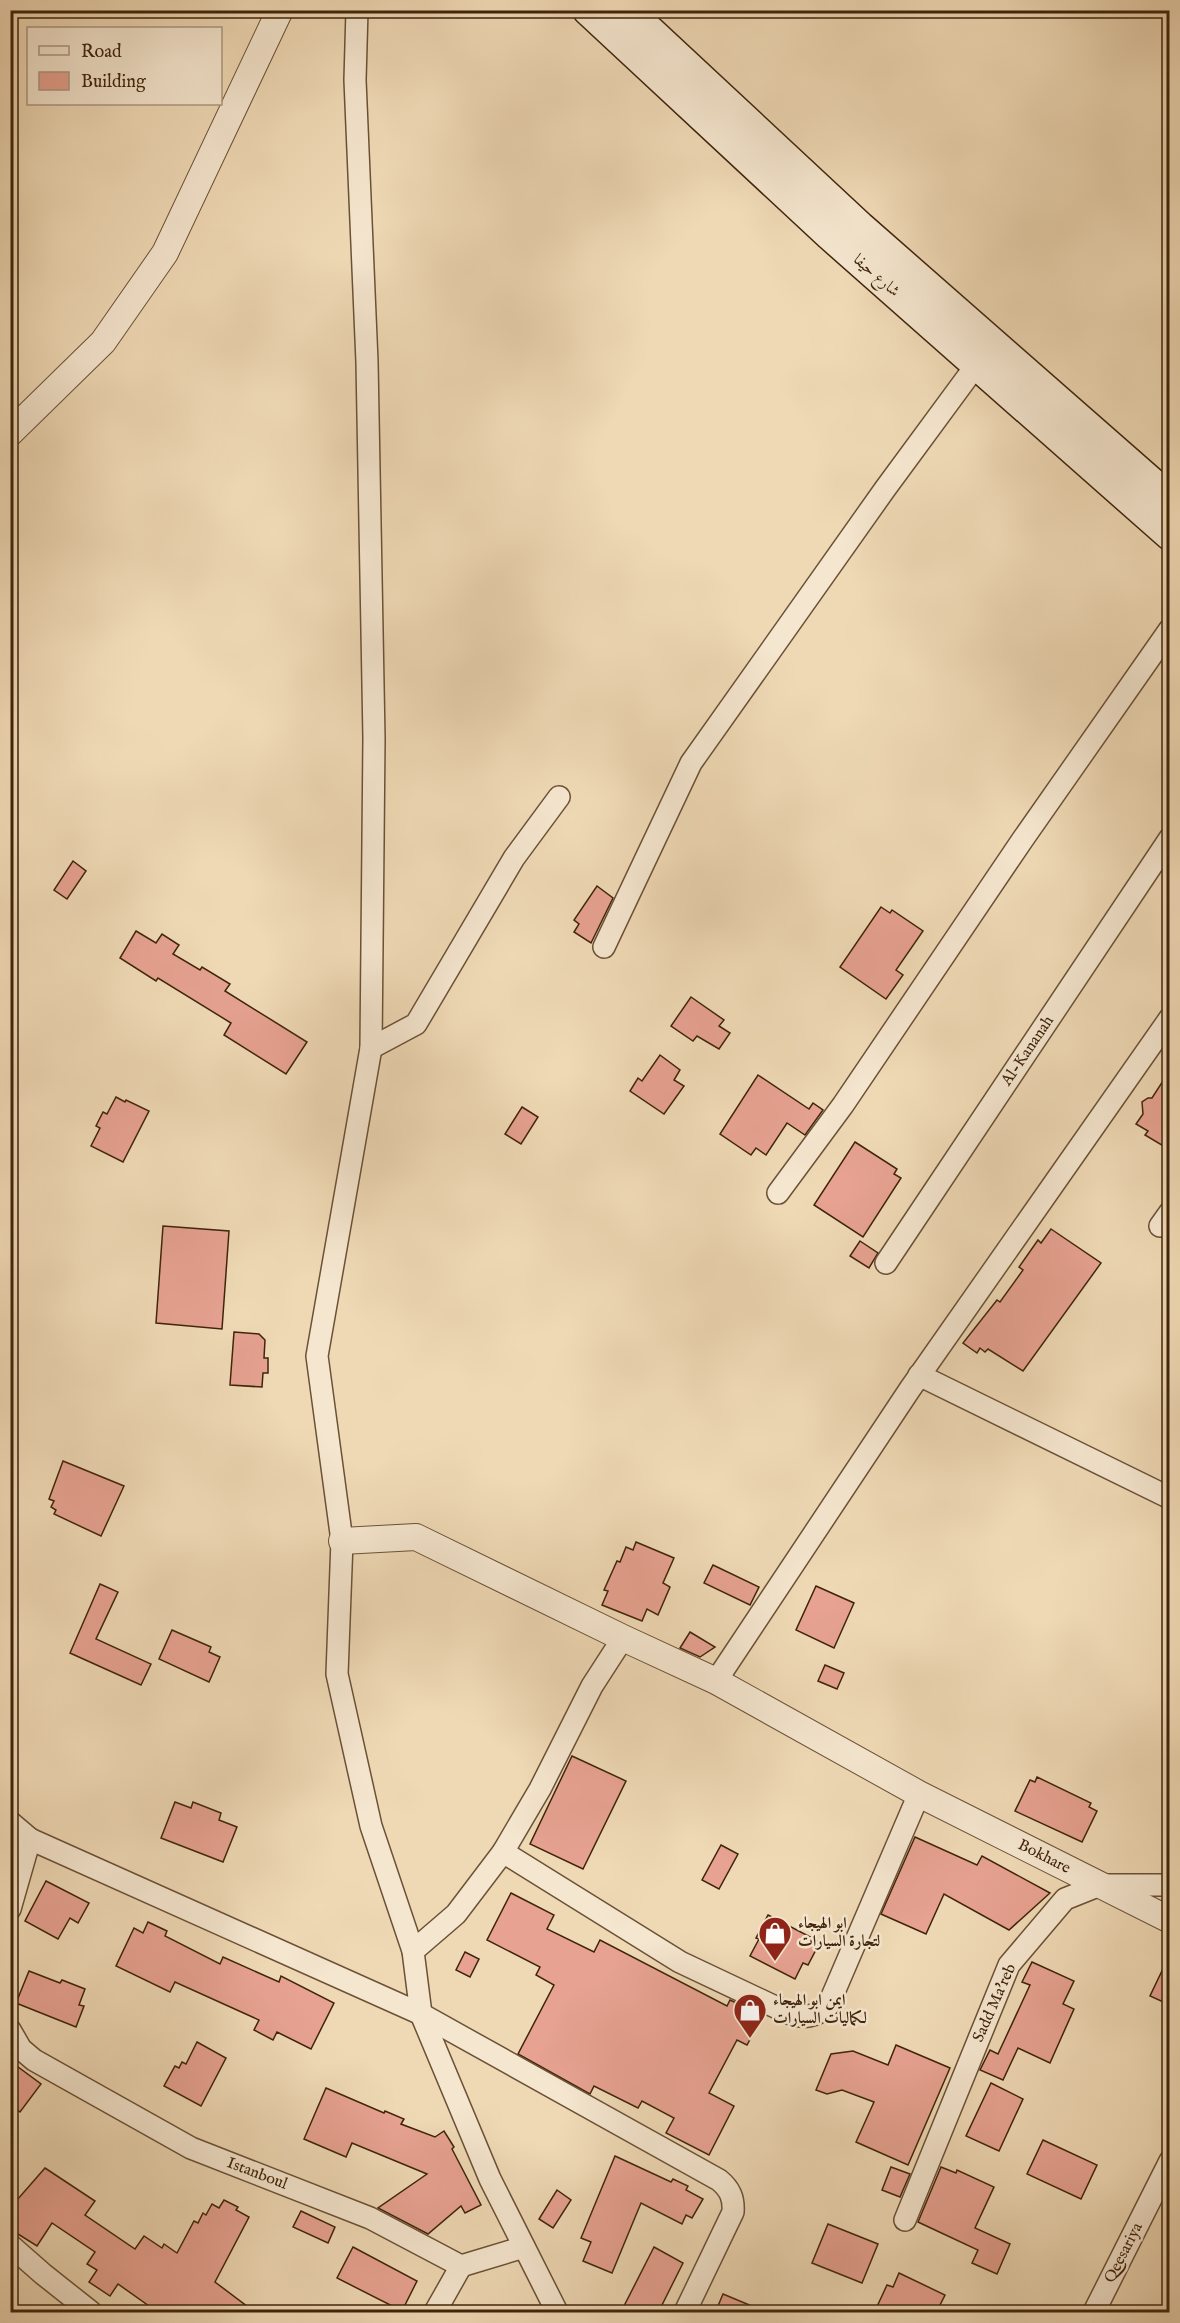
<svg xmlns="http://www.w3.org/2000/svg" width="1180" height="2323" font-family="'IM FELL English',Amiri,serif">
<rect width="100%" height="100%" fill="#efd9b5"/>
<filter id="stains"><feTurbulence type="fractalNoise" baseFrequency=".00333" numOctaves="4"/><feColorMatrix values="0 0 0 0 .2 0 0 0 0 .09 0 0 0 0 .02 0 0 0 .5 -.17"/></filter>
<radialGradient id="worn" r=".72"><stop offset=".6" stop-color="#630" stop-opacity="0"/><stop offset="1" stop-color="#630" stop-opacity=".3"/></radialGradient>
<!-- building -->
<g fill="#e7a291" stroke="#3f240b" stroke-width="1.5">
<path d="M73,861l13,10 -19,28 -13,-9z"/>
<path d="M597,886l16,12 -22,45 -17,-11 5,-8 -5,-4z"/>
<path d="M881,907l9,6 2,-3 31,21 -27,39 7,5 -17,24 -46,-32z"/>
<path d="M136,931l20,12 6,-9 17,11 -6,9 27,16 2,-3 28,17 -5,7 82,51 -21,32 -62,-39 7,-12 -73,-45 -2,3 -36,-23z"/>
<path d="M691,997l33,23 -5,6 11,7 -11,16 -22,-13 -4,5 -22,-15z"/>
<path d="M660,1055l20,15 -6,10 10,6 -20,28 -34,-23 8,-13 4,3z"/>
<path d="M1170,1070v80l-25,-15 3,-4 -12,-7 7,-10 -1,-12 6,-4h4z"/>
<path d="M758,1075l51,34 4,-6 10,7 -18,25 -18,-12 -21,32 -10,-7 -5,7 -31,-21z"/>
<path d="M116,1097l9,5 1,-2 23,11 -26,51 -32,-16 9,-18 -4,-2 7,-14 4,2z"/>
<path d="M522,1107l16,10 -17,27 -16,-10z"/>
<path d="M855,1142l42,27 -3,5 7,4 -38,59 -49,-32z"/>
<path d="M163,1226l66,5 -7,98 -66,-6z"/>
<path d="M1051,1229l50,34 -78,108 -35,-22 -3,3 -5,-4 -3,5 -14,-10 34,-43 3,2 23,-32 -4,-3 19,-27 3,3z"/>
<path d="M860,1241l18,12 -9,15 -19,-12z"/>
<path d="M234,1332l25,2 6,6 -1,18h4v15h-5l-1,14 -32,-2z"/>
<path d="M63,1461l61,25 -23,50 -47,-22 2,-4 -5,-3 3,-6 -5,-2z"/>
<path d="M636,1542l38,16 -11,25 7,4 -12,28 -11,-6 -5,12 -40,-16 6,-14 -4,-1 13,-29 3,1 6,-15 7,3z"/>
<path d="M713,1565l46,22 -9,18 -46,-22z"/>
<path d="M100,1584l18,8 -22,47 55,25 -10,21 -71,-32z"/>
<path d="M816,1586l38,17 -20,45 -38,-18z"/>
<path d="M172,1630l39,17 -2,5 11,5 -11,25 -50,-23z"/>
<path d="M690,1632l25,15 -15,10 -20,-9z"/>
<path d="M825,1665l19,8 -7,16 -19,-8z"/>
<path d="M572,1756l54,25 -43,88 -53,-25z"/>
<path d="M1037,1777l54,26 -2,4 8,4 -15,31 -67,-31 15,-31 5,2z"/>
<path d="M175,1802l16,6 2,-6 28,11 -2,7 18,7 -14,35 -62,-24z"/>
<path d="M915,1837l62,28 5,-9 68,37 -41,37 -65,-36 -18,40 -45,-20z"/>
<path d="M721,1845l17,9 -19,35 -17,-9z"/>
<path d="M46,1881l43,22 -11,20 -8,-5 -12,21 -33,-18z"/>
<path d="M511,1893l43,22 -7,14 47,23 6,-12 127,66 3,-6 33,15 -16,30 -10,-5 -28,53 25,13 -25,49 -43,-22 8,-15 -32,-17 -4,7 -44,-22 -4,8 -72,-40 36,-69 -18,-10 4,-8 -53,-27z"/>
<path d="M768,1915l52,27 -12,23 -5,-2 -8,16 -45,-23 9,-17 -3,-1z"/>
<path d="M148,1922l19,9 -2,5 55,28 3,-7 56,25 2,-6 53,27 -23,46 -34,-17 -4,8 -19,-10 5,-10 -84,-38 -5,10 -54,-26 18,-38 9,5z"/>
<path d="M465,1952l14,7 -9,18 -14,-7z"/>
<path d="M1170,1954v51l-20,-9z"/>
<path d="M1032,1962l42,19 -11,23 11,5 -24,54 -32,-15 -15,32 -23,-10 10,-20 8,4 32,-69 -8,-3z"/>
<path d="M29,1971l31,12 2,-3 23,9 -6,16 5,1 -8,21 -60,-24z"/>
<path d="M197,2042l29,16 -25,48 -37,-20 11,-20 4,2 3,-6 4,2z"/>
<path d="M896,2045l54,23 -42,97 -52,-23 18,-40 -32,-12 -15,4 -11,-4 15,-36 22,-3 35,14z"/>
<path d="M10,2061l31,23 -21,28 -10,-8z"/>
<path d="M991,2083l32,16 -24,52 -33,-15z"/>
<path d="M326,2088l58,25 1,-2 19,8 -3,5 34,13 9,-6 10,16 -2,2 29,56 -16,8 -4,-7 -33,28 -50,-26 49,-34 -75,-31 -6,14 -42,-18z"/>
<path d="M1043,2140l54,25 -16,34 -54,-25z"/>
<path d="M615,2156l56,26 2,-3 15,7 -2,4 17,9 -11,19 -6,-3 -4,9 -41,-21 -29,70 -29,-12 8,-19 -10,-4z"/>
<path d="M891,2167l19,7 -10,23 -18,-7z"/>
<path d="M941,2167l15,6 1,-3 37,17 -19,41 35,16 -13,30 -25,-11 6,-13 -60,-28z"/>
<path d="M45,2168l50,33 -10,14 50,34 9,-13 18,12 2,-4 13,9 17,-32 4,2 5,-10 3,2 6,-11 7,4 5,-8 14,7 -2,3 13,7 -34,65 41,31h-97l-41,-29 -8,12 -21,-14 8,-12 -10,-6 8,-12 -43,-29 -15,23 -27,-17v-21z"/>
<path d="M557,2190l14,10 -18,28 -14,-9z"/>
<path d="M301,2211l34,16 -7,16 -35,-16z"/>
<path d="M828,2224l50,20 -16,39 -50,-20z"/>
<path d="M353,2247l64,34 -15,30 -65,-33z"/>
<path d="M654,2247l29,16 -25,50h-21l-13,-7z"/>
<path d="M899,2273l46,22 -9,18h-62l13,-28 6,2z"/>
<path d="M723,2294l43,18v1h-51z"/>
</g>
<g fill="none" stroke-linecap="round" stroke-linejoin="round">
<defs>
<g id="minor">
<path d="M357,10l-2,70 12,282 7,376 -3,310 -54,308 25,185 -5,133 34,152 42,125 8,63 69,165 67,133"/>
<path d="M604,947l87,-184 194,-274 92,-125"/>
<path d="M371,1048l45,-24 98,-166 45,-61"/>
<path d="M778,1193l65,-88 180,-266 147,-210"/>
<path d="M1160,1226l10,-14"/>
<path d="M886,1263l284,-425"/>
<path d="M919,1375l251,123"/>
<path d="M716,1681l194,-292 260,-371"/>
<path d="M10,1822l20,17 -20,70"/>
<path d="M30,1839l391,175 298,166c11,9 15,18 14,32l-48,100"/>
<path d="M503,1852l37,-63 52,-103 31,-48"/>
<path d="M413,1951l43,-37 47,-62 177,110 108,51c16,6 27,4 40,-7l91,-212"/>
<path d="M10,2030l11,19 13,11 157,88 179,70 91,48 63,-19"/>
<path d="M905,2220l104,-255 56,-66 35,-14h70"/>
<path d="M10,2245l33,29 48,38"/>
<path d="M435,2312l26,-46"/>
<path d="M1094,2312l76,-151"/>
</g>
<g id="tertiary">
<path d="M10,433l93,-91 62,-89 115,-243"/>
<path d="M342,1541l74,-4 207,101 93,43 203,113 251,126"/>
</g>
<g id="secondary">
<path d="M588,10l242,225 340,300"/>
<path d="M627,10l233,217 310,272"/>
</g>
</defs>
<!-- minor casing -->
<use href="#minor" stroke="#6b5136" stroke-width="24"/>
<!-- tertiary casing -->
<use href="#tertiary" stroke="#6b5136" stroke-width="28"/>
<!-- secondary casing -->
<use href="#secondary" stroke="#3f240b" stroke-width="33"/>
<!-- minor -->
<use href="#minor" stroke="#f5e6cf" stroke-width="21"/>
<!-- tertiary -->
<use href="#tertiary" stroke="#f5e6cf" stroke-width="26"/>
<!-- secondary -->
<use href="#secondary" stroke="#f5e6cf" stroke-width="30"/>
</g>
<!-- icons -->
<defs>
<symbol id="shop-pin" viewBox="-11 -11 22 30"><path d="M0 17L-7.5 6A9.5 9.5 0 1 1 7.5 6Z" fill="#8f2418" stroke="#f5e6cf"/><path d="M-5-2.5h2.3a2.7 3.5 0 0 1 5.4 0H5L5.5 6h-11ZM-1.5-2.5h3a1.5 2.3 0 0 0-3 0Z" fill="#fff"/></symbol>
</defs>
<g fill-rule="evenodd">
<use href="#shop-pin" x="756" y="1914" width="38" height="52"/>
<use href="#shop-pin" x="731" y="1991" width="38" height="52"/>
</g>
<g text-anchor="middle" dominant-baseline="central" stroke-width="5" stroke-linejoin="round" paint-order="stroke">
<!-- street labels -->
<g font-size="16" fill="#3f240b" stroke="#f5e6cf">
<text transform="translate(876 276) rotate(41)">شارع حيفا</text>
<text transform="translate(1028 1051) rotate(-56)">Al-Kananah</text>
<text transform="translate(1044 1857) rotate(27)">Bokhare</text>
<text transform="translate(995 2003) rotate(-66)">Sadd Ma'reb</text>
<text transform="translate(257 2174) rotate(21)">Istanboul</text>
<text transform="translate(1124 2253) rotate(-63)">Qeesariya</text>
</g>
<!-- poi labels -->
<g font-size="16" font-weight="bold" fill="#3f240b" stroke="#f5e6cf" text-anchor="start">
<text x="798" y="1924">ابو الهيجاء<tspan x="798" dy="18">لتجارة السيارات</tspan></text>
<text x="773" y="2001">ايمن ابو الهيجاء<tspan x="773" dy="18">لكماليات السيارات</tspan></text>
</g>
</g>
<!-- margin -->
<rect width="1180" height="2323" fill="none" stroke="#efd9b5" stroke-width="36"/>
<rect x="12" y="12" width="1156" height="2299" fill="none" stroke="#3f240b" stroke-width="3"/>
<rect x="18" y="18" width="1144" height="2287" fill="none" stroke="#3f240b" stroke-width="1.5"/>
<!-- legend -->
<rect x="27" y="27" width="195" height="78" fill="#f5e6cf" stroke="#ac9881" stroke-width="1.5"/>
<rect x="39" y="46" width="30" height="9" fill="#f5e6cf" stroke="#ac9881" stroke-width="1.5"/>
<text x="81" y="57" font-size="18" fill="#3f240b">Road</text>
<rect x="39" y="72" width="30" height="18" fill="#e7a291" stroke="#ac9881" stroke-width="1.5"/>
<text x="81" y="87" font-size="18" fill="#3f240b">Building</text>
<rect width="100%" height="100%" filter="url(#stains)"/>
<rect width="100%" height="100%" fill="url(#worn)"/>
</svg>
